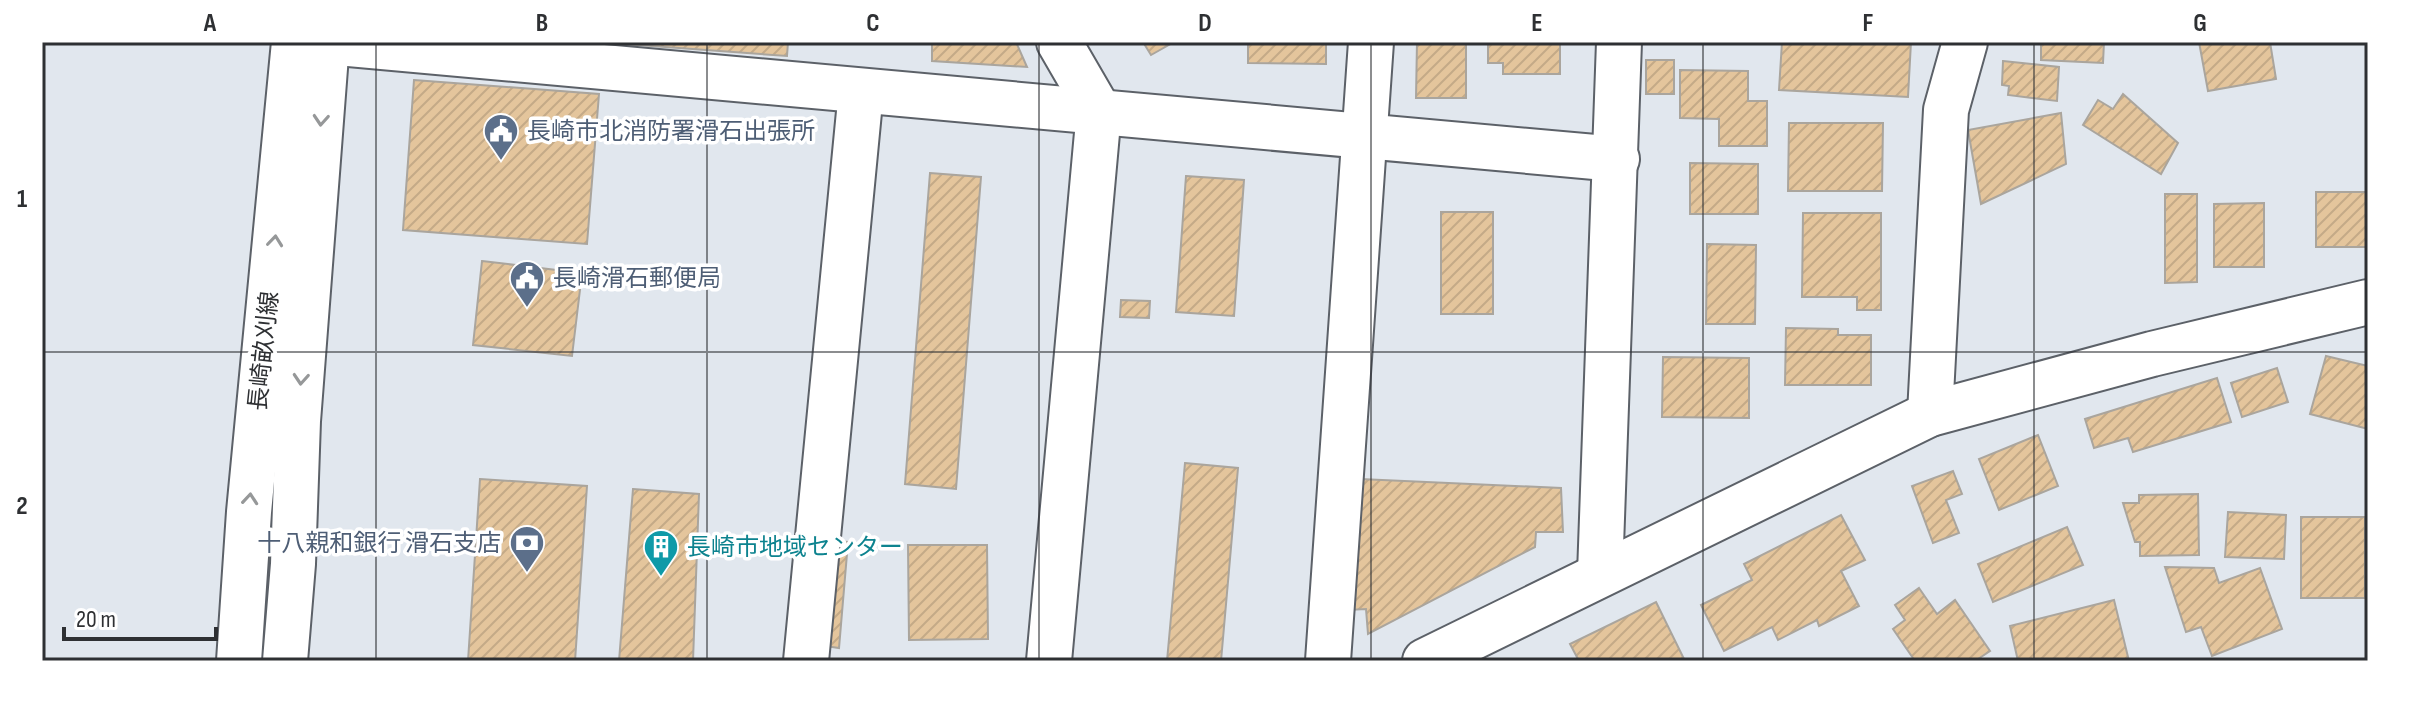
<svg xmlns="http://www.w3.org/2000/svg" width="2410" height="703" font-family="'Sofia Sans Condensed','Noto Sans JP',sans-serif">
<defs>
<pattern id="building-hatch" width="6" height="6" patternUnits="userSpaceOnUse" patternTransform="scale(2)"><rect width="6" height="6" fill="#e4c59c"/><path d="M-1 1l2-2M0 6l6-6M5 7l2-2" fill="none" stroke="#c4aa87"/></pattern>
</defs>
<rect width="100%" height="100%" fill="#e1e7ee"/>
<!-- building -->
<g fill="url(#building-hatch)" stroke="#aaa59d" stroke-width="2">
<path d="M597,42h191l-1,14z"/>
<path d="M932,42h84l11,25 -95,-6z"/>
<path d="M1143,42h31l-23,13z"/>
<path d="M1248,42h78v22l-78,-1z"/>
<path d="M1417,42h49v56h-50z"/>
<path d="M1488,42h72v32h-57v-11h-15z"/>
<path d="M1782,42h129l-3,55 -129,-7z"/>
<path d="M2041,42h63l-1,21 -62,-3z"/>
<path d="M2199,42h71l6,37 -68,12z"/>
<rect x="1646" y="60" width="28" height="34"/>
<path d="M2003,61l56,6 -2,34 -49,-6 1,-9 -7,-1z"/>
<path d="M1680,70l68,1v30h19v45h-48v-27l-39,-1z"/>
<path d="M414,80l185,14 -12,150 -184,-14z"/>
<path d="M2123,94l55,49 -17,31 -78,-49 15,-25 15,9z"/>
<path d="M2061,113l5,51 -85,40 -13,-74z"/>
<path d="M1789,123h94l-1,68h-94z"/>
<path d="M1690,163l68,1v50h-68z"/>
<path d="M930,173l51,4 -25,312 -51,-5z"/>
<path d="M1186,176l58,4 -10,136 -58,-4z"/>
<rect x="2316" y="192" width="52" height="55"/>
<path d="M2165,194h32v88l-32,1z"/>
<path d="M2264,203v64h-50v-63z"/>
<rect x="1441" y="212" width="52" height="102"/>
<path d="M1803,213h78v97h-24v-13h-55z"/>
<path d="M1707,244l49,1 -1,79h-49z"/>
<path d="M482,261l100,12 -10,83 -99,-11z"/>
<path d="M1121,300l29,1 -1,17 -29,-1z"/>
<path d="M1786,328l52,1v6h33v50h-86z"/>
<path d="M2326,356l42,10v63l-58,-15z"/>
<path d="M1663,357l86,1v60l-87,-1z"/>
<path d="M2277,368l11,34 -46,15 -11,-34z"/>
<path d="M2217,378l14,44 -98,30 -5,-14 -34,10 -9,-29z"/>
<path d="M2038,435l20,51 -59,24 -20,-51z"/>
<path d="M1185,463l53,5 -17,193h-54z"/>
<path d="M1953,471l9,23 -16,6 13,33 -26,10 -21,-57z"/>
<path d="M480,479l107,7 -12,175h-107z"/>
<path d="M1360,479l201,9 2,44h-27l-1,15 -167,87 -2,-25 -18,1z"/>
<path d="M633,489l66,5 -6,167h-74z"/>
<path d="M2198,494l1,61 -59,1v-14h-5l-12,-39h16v-8z"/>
<path d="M2228,512l58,3 -2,44 -59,-2z"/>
<path d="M1841,515l24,45 -24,11 18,35 -40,20 -2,-6 -39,20 -6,-13 -48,24 -23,-46 51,-25 -8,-16z"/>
<rect x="2301" y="517" width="64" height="81"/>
<path d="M2067,527l16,38 -90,37 -15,-38z"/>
<path d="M835,541l13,1 -9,106 -14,-2z"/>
<path d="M908,545h79l1,94 -79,1z"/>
<path d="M2165,567l49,1 5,15 41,-15 22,61 -70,27 -11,-29 -15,5z"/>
<path d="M1919,588l18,26 18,-14 35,51 -15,10h-60l-22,-32 12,-9 -10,-15z"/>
<path d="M2114,600l15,61h-111l-8,-35z"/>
<path d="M1656,602l29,59h-106l-9,-17z"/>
</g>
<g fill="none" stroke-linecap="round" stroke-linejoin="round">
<defs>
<g id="street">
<path d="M327,42l1290,117"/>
<path d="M1930,414l16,-304 19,-68"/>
<path d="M1600,574l19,-532"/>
<path d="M806,661l55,-570"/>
<path d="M1049,661l50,-550 -40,-69"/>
<path d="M1328,661l43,-619"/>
</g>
<path id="secondary" d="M1425,661l505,-247 222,-60 216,-52"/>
<g id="primary">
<path d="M239,661l10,-149 45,-470"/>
<path d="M285,661l8,-97 5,-143 29,-379"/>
</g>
</defs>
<!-- street casing -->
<use href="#street" stroke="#5c6168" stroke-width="48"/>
<!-- secondary casing -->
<use href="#secondary" stroke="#5c6168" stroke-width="48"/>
<!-- primary casing -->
<use href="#primary" stroke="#5c6168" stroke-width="48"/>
<!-- street -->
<use href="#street" stroke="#fff" stroke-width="44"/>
<!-- secondary -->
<use href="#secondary" stroke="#fff" stroke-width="44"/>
<!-- primary -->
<use href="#primary" stroke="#fff" stroke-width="44"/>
</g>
<!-- one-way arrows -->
<defs><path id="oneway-chevron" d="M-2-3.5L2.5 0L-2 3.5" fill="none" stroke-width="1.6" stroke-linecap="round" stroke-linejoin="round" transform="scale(2)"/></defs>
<g stroke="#969899">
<use href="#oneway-chevron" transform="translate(321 120) rotate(94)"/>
<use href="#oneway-chevron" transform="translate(275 241) rotate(-84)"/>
<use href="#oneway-chevron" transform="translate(301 379) rotate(94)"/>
<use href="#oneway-chevron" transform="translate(250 499) rotate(-85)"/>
</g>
<!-- grid -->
<path fill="none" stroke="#2e3033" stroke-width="2" stroke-opacity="0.55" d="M376,42v619M707,42v619M1039,42v619M1371,42v619M1703,42v619M2034,42v619M42,352h2326"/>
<!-- icons -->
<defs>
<symbol id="civic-pin" viewBox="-11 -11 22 30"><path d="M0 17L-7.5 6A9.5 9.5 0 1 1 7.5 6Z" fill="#5c6f8a" stroke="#fff"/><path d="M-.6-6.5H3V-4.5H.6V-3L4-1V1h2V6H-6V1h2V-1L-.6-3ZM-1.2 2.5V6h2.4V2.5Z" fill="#fff"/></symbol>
<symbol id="bank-pin" viewBox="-11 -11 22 30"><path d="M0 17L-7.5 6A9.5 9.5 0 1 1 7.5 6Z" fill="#5c6f8a" stroke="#fff"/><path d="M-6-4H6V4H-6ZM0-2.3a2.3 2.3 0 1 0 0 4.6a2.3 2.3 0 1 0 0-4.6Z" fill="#fff"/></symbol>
<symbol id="building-pin" viewBox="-11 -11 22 30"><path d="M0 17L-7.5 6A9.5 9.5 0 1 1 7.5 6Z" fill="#0f9aa8" stroke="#fff"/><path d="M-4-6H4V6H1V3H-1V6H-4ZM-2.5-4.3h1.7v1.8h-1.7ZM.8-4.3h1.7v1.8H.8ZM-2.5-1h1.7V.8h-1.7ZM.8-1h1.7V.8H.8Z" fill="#fff"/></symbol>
</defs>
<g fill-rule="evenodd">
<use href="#civic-pin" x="481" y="111" width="40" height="54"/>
<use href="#civic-pin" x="507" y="258" width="40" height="54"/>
<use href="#bank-pin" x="507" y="523" width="40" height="54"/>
<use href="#building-pin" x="641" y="527" width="40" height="54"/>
</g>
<g text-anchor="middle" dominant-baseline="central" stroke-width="7" stroke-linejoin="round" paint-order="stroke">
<!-- service labels -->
<g font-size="24" fill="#4e5e75" stroke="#fff" text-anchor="start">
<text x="527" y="131">長崎市北消防署滑石出張所</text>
<text x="553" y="278">長崎滑石郵便局</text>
<text x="501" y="543" text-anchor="end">十八親和銀行 滑石支店</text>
</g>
<!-- street labels -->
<g font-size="24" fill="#2e3033" stroke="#fff">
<text transform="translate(264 351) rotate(-84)">長崎畝刈線</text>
</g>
<!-- culture labels -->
<g font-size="24" fill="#0d838f" stroke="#fff" text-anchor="start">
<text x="687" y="547">長崎市地域センター</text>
</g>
</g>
<!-- border -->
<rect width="2410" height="703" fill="none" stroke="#ffffff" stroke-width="88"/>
<!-- scale -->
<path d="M64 627v12h152v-12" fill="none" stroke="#2e3033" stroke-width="4"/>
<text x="76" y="627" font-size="24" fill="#2e3033" stroke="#ffffff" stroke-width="6" paint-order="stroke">20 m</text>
<rect x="44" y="44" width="2322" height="615" fill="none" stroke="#2e3033" stroke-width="3"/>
<g font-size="26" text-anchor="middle" font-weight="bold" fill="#2e3033">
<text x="210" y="31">A</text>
<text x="542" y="31">B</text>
<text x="873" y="31">C</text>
<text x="1205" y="31">D</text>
<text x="1537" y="31">E</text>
<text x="1868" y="31">F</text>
<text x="2200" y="31">G</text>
<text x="22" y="207">1</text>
<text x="22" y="514">2</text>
</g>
</svg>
